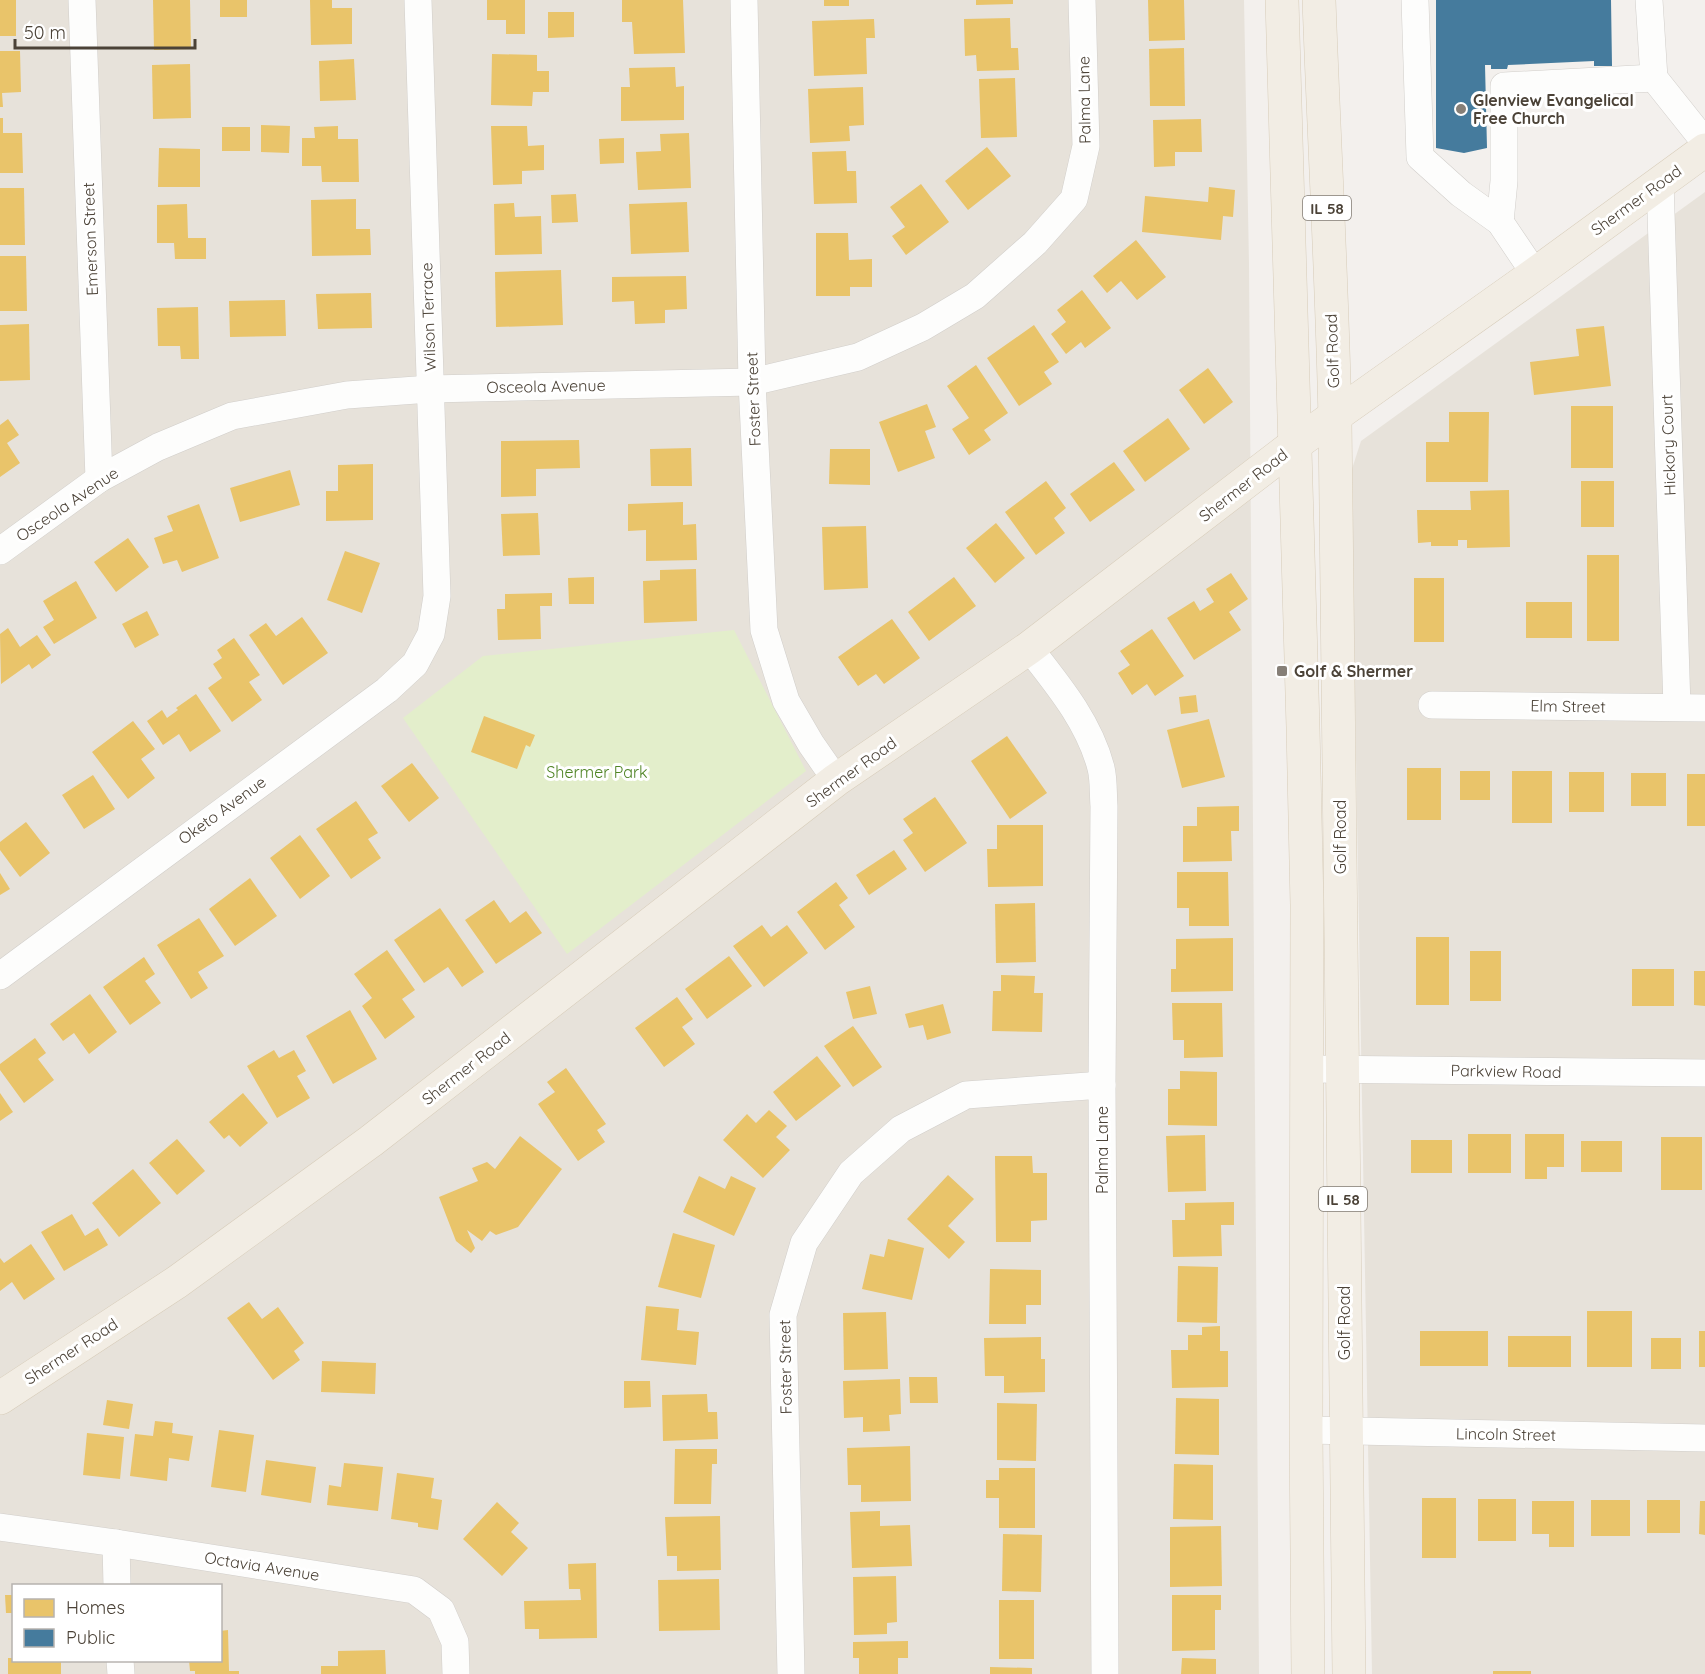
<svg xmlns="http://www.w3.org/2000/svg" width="1705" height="1674" font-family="Quicksand,sans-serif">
<rect width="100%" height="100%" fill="#f3f0ed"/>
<!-- residential -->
<g fill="#e7e2da" fill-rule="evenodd">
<path d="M0,0h1244l5,264 10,1410h-1259zM14,1586h206v74h-206z"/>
<path d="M1705,192v1482h-333l-21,-1202 10,-31z"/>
</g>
<!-- green -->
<path fill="#e3eecb" d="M734,630l72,141 -239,183 -164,-236 80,-62z"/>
<!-- homes -->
<g fill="#e9c46a">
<rect x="0" y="0" width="16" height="36"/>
<path d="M153,0h37l1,49 -37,1z"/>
<rect x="220" y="0" width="27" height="17"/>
<path d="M310,0h22v8h20v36l-41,1z"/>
<path d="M487,0h38v34h-19v-14h-19z"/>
<path d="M622,0h61l2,53 -51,1 -2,-32h-10z"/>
<rect x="824" y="0" width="25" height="6"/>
<path d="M976,0h37v4l-37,1z"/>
<path d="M1148,0h36l1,40 -36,1z"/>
<path d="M548,12h26v25l-26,1z"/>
<path d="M1010,18l1,30h7l1,22 -42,1 -1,-16 -11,1 -1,-37z"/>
<path d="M874,19l1,19h-9l1,36 -53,2 -2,-55z"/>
<path d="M1184,48l1,58h-35l-1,-57z"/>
<path d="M0,51h20l1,41 -19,1 1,14h-3z"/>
<path d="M492,54l45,1v16h12v21h-16l-1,14 -41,-1z"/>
<path d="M354,59l2,41 -36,1 -1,-40z"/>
<path d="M190,64l1,54 -38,1 -1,-54z"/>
<path d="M675,67l1,20 8,-1v34l-63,1v-34h9l-1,-19z"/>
<path d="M1015,78l2,59 -36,1 -2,-59z"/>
<path d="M863,87l1,38 -15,1 1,15 -40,2 -2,-54z"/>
<path d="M0,118h3v15h19l1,40h-23z"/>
<path d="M1201,119l1,33h-27v14l-21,1 -1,-47z"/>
<path d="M261,125l29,1 -1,27 -28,-1z"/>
<path d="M338,126v13h20l1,43h-37l-1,-16h-19v-28h13l-1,-11z"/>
<path d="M491,126h36l1,20 16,-1v25l-22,1v13l-29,1z"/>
<rect x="222" y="127" width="28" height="24"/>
<path d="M689,133l2,55 -53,2 -2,-38 25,-1 -1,-17z"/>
<path d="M624,138v25l-24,1 -1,-25z"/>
<path d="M987,147l24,29 -43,34 -23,-29z"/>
<path d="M159,148l41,1v38h-42z"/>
<path d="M846,151l1,20h9l1,32 -43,1 -2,-52z"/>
<path d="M921,184l28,38 -43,33 -14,-19 13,-9 -15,-20z"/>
<path d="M1209,187l26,3 -2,27 -10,-1 -2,24 -79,-8 3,-36 63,6z"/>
<path d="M0,188h24l1,57h-25z"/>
<path d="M576,194l2,28 -26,1 -1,-28z"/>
<path d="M356,199v30h14l1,26 -59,1 -1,-56z"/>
<path d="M687,202l2,50 -58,2 -2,-50z"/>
<path d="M514,203l1,14 26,-1 1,38 -47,1 -1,-51z"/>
<path d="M187,204l1,34h18v21h-31l-1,-16h-17v-38z"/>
<path d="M816,233h32l1,27 23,-1v28h-22v9h-34z"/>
<path d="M1136,240l30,37 -29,23 -16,-19 -14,12 -14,-17z"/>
<path d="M0,256h26l1,55h-27z"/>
<path d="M561,270l2,55 -67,2 -1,-55z"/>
<path d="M686,276l1,33 -22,1v13l-30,1 -1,-23 -22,1v-25z"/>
<path d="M1082,290l29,38 -26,20 -4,-6 -15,12 -15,-20 15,-12 -9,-12z"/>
<path d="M371,293l1,35 -54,1 -2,-35z"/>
<path d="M285,300l1,36 -56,1 -1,-36z"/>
<path d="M198,307l1,52h-18l-1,-13h-22l-1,-38z"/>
<path d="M29,324l1,56 -30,1v-56z"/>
<path d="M1034,325l25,37 -15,10 8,12 -33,22 -32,-48z"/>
<path d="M1604,326l7,60 -77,9 -4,-33 49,-6 -3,-27z"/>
<path d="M976,365l32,48 -24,17 7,10 -22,15 -17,-26 17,-11 -22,-32z"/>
<path d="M1208,368l25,34 -29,22 -25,-34z"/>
<path d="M927,404l9,23 -11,4 10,27 -37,14 -19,-50z"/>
<rect x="1571" y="406" width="42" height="62"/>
<path d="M1449,412h40l-1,70h-62v-40h23z"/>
<path d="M1168,418l22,31 -45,33 -22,-31z"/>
<path d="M8,419l11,16 -12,8 13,20 -20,14v-52z"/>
<path d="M579,440l1,28 -44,1v27l-35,1v-56z"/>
<path d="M691,448l1,38h-41l-1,-37z"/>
<path d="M830,449h40v36l-41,-1z"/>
<path d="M1114,462l21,28 -45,32 -20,-28z"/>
<path d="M373,464v56l-47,1v-30h12v-26z"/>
<path d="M290,470l10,35 -60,17 -10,-34z"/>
<path d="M1046,481l20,27 -12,10 11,15 -29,22 -31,-43z"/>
<rect x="1581" y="481" width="33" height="46"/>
<path d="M1509,490l1,57 -43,1v-8h-9v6h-27v-4l-13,1 -1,-33h54l-1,-19z"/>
<path d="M683,502v23l13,-1 1,36 -51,1v-31l-18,1v-27z"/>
<path d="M199,504l20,54 -37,14 -5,-12 -14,4 -9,-26 19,-7 -6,-15z"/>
<path d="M538,513l2,42 -37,1 -2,-42z"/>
<path d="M996,523l29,35 -30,25 -29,-35z"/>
<path d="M866,526l2,62 -44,2 -2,-63z"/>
<path d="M128,538l21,29 -33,25 -22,-30z"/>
<path d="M345,551l35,12 -18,50 -35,-13z"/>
<rect x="1587" y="555" width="32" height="86"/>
<path d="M696,569l1,52 -53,2 -1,-42 17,-1v-10z"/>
<path d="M1231,573l17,26 -19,13 12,18 -47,30 -27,-42 27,-17 6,10 14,-9 -8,-13z"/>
<path d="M594,577v27h-25l-1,-26z"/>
<path d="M954,577l22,29 -47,35 -21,-29z"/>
<rect x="1414" y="578" width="30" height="64"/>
<path d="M76,581l21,37 -43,26 -11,-17 11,-7 -11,-19z"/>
<path d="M552,593v13h-12l1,33 -43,1 -1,-31h8v-15z"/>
<rect x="1526" y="602" width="46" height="36"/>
<path d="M147,611l12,24 -24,13 -13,-24z"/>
<path d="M302,617l26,36 -45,32 -34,-50 17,-12 10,13z"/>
<path d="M892,619l28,39 -36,26 -8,-10 -18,12 -20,-29z"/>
<path d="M8,628l12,19 17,-12 14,20 -19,14 -3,-5 -28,20 -1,-50z"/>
<path d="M1152,629l32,47 -29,20 -8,-12 -15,11 -14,-22 12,-8 -10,-14z"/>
<path d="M234,638l26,37 -11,7 13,18 -30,22 -24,-34 14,-10 -9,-14 9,-6 -5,-8z"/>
<path d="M196,694l25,37 -31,21 -11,-18 -16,11 -16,-24 15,-11 5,8 11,-8 -2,-2z"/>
<path d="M1196,695l2,17 -17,2 -2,-17z"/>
<path d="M484,716l51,19 -5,12 -4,-2 -9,24 -46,-17z"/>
<path d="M1209,719l16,58 -43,11 -15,-58z"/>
<path d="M133,721l22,28 -14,10 14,19 -27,21 -36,-47z"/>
<path d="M1007,736l40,57 -37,26 -39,-58z"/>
<path d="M412,763l27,35 -30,24 -28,-36z"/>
<rect x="1407" y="768" width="34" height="52"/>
<rect x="1460" y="771" width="30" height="29"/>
<rect x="1512" y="771" width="40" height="52"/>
<rect x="1569" y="772" width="35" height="40"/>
<rect x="1631" y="773" width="35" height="33"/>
<rect x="1687" y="774" width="18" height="52"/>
<path d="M93,775l22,34 -31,20 -22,-34z"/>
<path d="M935,797l32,46 -42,29 -22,-32 10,-7 -10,-14z"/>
<path d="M356,801l22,32 -10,6 13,19 -30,21 -35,-50z"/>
<path d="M1239,806v25h-8l1,30 -49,1v-36h14v-19z"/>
<path d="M26,822l24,31 -30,24 -20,-27v-8z"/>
<path d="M997,825h46v61l-55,1 -1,-38h10z"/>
<path d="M300,835l30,41 -30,23 -30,-41z"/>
<path d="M894,850l13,19 -38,26 -13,-20z"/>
<path d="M1177,872h51l1,54h-40v-18h-12z"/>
<path d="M0,873l10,16 -10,6z"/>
<path d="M250,878l27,38 -42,30 -26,-37z"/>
<path d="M836,882l12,16 -9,7 16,22 -30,23 -28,-38z"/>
<path d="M494,900l16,23 16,-12 16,22 -46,31 -31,-44z"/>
<path d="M1035,903l1,59 -40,1 -1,-59z"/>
<path d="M440,908l44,64 -22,15 -14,-20 -24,16 -30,-43z"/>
<path d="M199,918l25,38 -26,16 10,16 -17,11 -34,-54z"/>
<path d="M762,925l9,12 16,-12 21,28 -44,34 -31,-41z"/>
<rect x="1416" y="937" width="33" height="68"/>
<path d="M1233,938v53l-62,1v-23h5v-30z"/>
<path d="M387,950l28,40 -13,9 13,18 -30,22 -23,-33 10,-8 -18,-24z"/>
<rect x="1470" y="951" width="31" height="50"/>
<path d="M729,956l23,30 -45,33 -22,-30z"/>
<path d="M144,957l11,17 -10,7 16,22 -31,22 -27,-38z"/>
<rect x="1632" y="969" width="42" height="37"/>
<path d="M1694,971h11v35l-11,-1z"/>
<path d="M1001,975l34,1 -1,17h9l-1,39 -50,-1 1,-40h8z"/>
<path d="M870,986l7,28 -24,5 -7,-27z"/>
<path d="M90,994l27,38 -28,22 -15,-21 -11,8 -13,-17z"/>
<path d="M677,997l16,22 -11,8 13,17 -31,23 -29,-39z"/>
<path d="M1172,1003h50l1,54 -39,1v-18h-11z"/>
<path d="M943,1004l8,29 -24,7 -4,-15 -14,3 -4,-14z"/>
<path d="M350,1010l27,49 -44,25 -27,-48z"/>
<path d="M853,1026l29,41 -29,20 -29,-41z"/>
<path d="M35,1038l11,15 -8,6 16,21 -30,23 -24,-33v-6z"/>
<path d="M274,1050l5,8 15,-8 12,21 -9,5 13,22 -33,20 -30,-52z"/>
<path d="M817,1056l24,30 -45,35 -23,-29z"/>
<path d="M566,1068l40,56 -9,6 8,12 -27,19 -40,-57 17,-12 -8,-10z"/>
<path d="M1180,1071l37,1v54l-49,-1v-36h12z"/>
<path d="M0,1093l13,19 -13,9z"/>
<path d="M243,1093l25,30 -28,24 -11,-12 -5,4 -15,-17z"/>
<path d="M769,1110l18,16 -11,11 14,13 -27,28 -40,-38 24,-26 9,9z"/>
<rect x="1468" y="1134" width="43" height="39"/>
<path d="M1525,1134h39v33h-17v12h-22z"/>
<path d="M1205,1135l1,56 -38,1 -2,-56z"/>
<path d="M520,1136l42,33 -44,58 -22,8 -6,-4 -8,10 -15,-11 8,18 -4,5 -15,-12 -17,-44 39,-16 -6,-13 15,-6 8,7z"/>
<rect x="1661" y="1137" width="41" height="53"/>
<path d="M177,1139l28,32 -28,24 -28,-32z"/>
<rect x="1411" y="1140" width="41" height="33"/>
<rect x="1581" y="1141" width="41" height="31"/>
<path d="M995,1156h37l1,17h14v47l-16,1v21h-35z"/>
<path d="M133,1169l28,34 -42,34 -27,-34z"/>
<path d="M948,1175l26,24 -26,27 17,16 -16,17 -42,-40z"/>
<path d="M699,1176l26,13 6,-13 25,12 -22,48 -51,-24z"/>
<path d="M1234,1202v23h-13l1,31 -49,1 -1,-37h13v-17z"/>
<path d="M72,1214l13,22 13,-8 10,17 -44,26 -23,-39z"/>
<path d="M673,1233l42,12 -14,53 -43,-11z"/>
<path d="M888,1239l36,9 -12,52 -50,-11 8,-35 14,3z"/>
<path d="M31,1244l24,35 -31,21 -12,-18 -12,9v-33l4,5z"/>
<path d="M1178,1266l40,1 -1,56 -40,-1z"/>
<path d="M990,1269l51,1v35h-15v19h-37z"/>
<path d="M249,1302l13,17 16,-12 26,36 -10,8 6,9 -27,20 -46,-62z"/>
<path d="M646,1306l33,3 -2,21 22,2 -3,33 -55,-5z"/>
<rect x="1587" y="1311" width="45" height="56"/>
<path d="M886,1312l2,57 -44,1 -1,-57z"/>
<path d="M1220,1326v25h8v36l-56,1 -1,-38h17v-15h14v-8z"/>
<rect x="1420" y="1331" width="68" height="35"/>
<rect x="1699" y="1331" width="6" height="36"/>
<rect x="1508" y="1336" width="63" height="31"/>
<path d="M1041,1337v22h4v33l-41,1v-17h-19l-1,-38z"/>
<rect x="1651" y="1338" width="30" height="31"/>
<path d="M322,1361l54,2 -1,31 -54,-2z"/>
<path d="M909,1377h28l1,26h-28z"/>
<path d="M900,1379l1,35 -12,1 1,16 -27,1v-15l-19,1 -1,-37z"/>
<path d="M624,1381h26l1,26 -27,1z"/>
<path d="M707,1394l1,18h9l1,27 -55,2 -1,-46z"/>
<path d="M1176,1398l43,1v56l-44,-1z"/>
<path d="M107,1400l26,4 -4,25 -26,-4z"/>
<path d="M997,1403l40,1 -1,57 -39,-1z"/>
<path d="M155,1421l18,2 -1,10 21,3 -4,25 -20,-3 -2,23 -37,-5 5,-42 18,2z"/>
<path d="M219,1430l35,5 -8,57 -35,-5z"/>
<path d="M87,1433l37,4 -4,42 -37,-4z"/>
<path d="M910,1446l1,55 -50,1v-17h-13l-1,-37z"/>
<path d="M675,1449h42v15h-5l-1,40h-37z"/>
<path d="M266,1460l50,7 -5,36 -50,-8z"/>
<path d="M344,1463l39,4 -5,44 -51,-6 2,-20 12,2z"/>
<path d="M1174,1464l39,1v55l-40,-1z"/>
<path d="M999,1468h36v60h-36v-30h-13v-18h13z"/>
<path d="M397,1473l37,5 -3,20 11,2 -4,30 -20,-3v-4l-27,-4z"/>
<rect x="1422" y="1498" width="34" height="60"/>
<rect x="1478" y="1499" width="38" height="42"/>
<rect x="1591" y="1500" width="39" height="36"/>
<rect x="1647" y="1500" width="33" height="33"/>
<path d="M1532,1501h42v46h-25v-13h-17z"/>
<path d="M1700,1501h5v34l-6,-1z"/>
<path d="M497,1502l22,21 -8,9 17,16 -26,28 -39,-37z"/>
<path d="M880,1511v15l30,-1 2,41 -60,2 -2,-56z"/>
<path d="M720,1516l1,54 -44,1v-15h-10l-2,-39z"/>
<path d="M1221,1526l1,60 -52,1v-60z"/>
<path d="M1003,1534l39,1 -1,57 -39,-1z"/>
<path d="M596,1563l1,75 -58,1v-10h-14l-1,-28 57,-1 -1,-11h-11l-1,-25z"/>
<path d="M896,1576l1,46 -10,1v11l-33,1 -1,-58z"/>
<path d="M719,1579l1,51 -61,1 -1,-51z"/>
<path d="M5,1595h9v18h-8z"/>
<path d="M1172,1595h49v15h-6v40l-43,1z"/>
<rect x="999" y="1600" width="35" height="59"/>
<path d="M228,1630l1,41h10v3h-44v-3h-5l-1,-11h31v-29z"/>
<path d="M908,1641v17h-10v16h-39v-16h-6v-16z"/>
<path d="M385,1650l1,24h-65v-8h17v-15z"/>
<path d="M8,1658h6v2h47v14h-53z"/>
<path d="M1182,1658l34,1v15h-35z"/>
<path d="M990,1667l42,1v6h-42z"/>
<rect x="1493" y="1671" width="38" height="3"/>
</g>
<!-- public -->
<path fill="#457b9d" d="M1436,0h175l1,66h-18v-5l-86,4 -1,4h-16v-4h-6l2,83 -23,5 -28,-5z"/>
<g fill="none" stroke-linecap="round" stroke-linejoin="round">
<defs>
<g id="minor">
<path d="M82,0l17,479"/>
<path d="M744,0l8,382 12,248 22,71 25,43 25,36"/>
<path d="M1415,0l5,157 41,37 39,28 35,52"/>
<path d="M1649,0l5,78 51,64"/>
<path d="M1660,182l17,525"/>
<path d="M1500,222l4,-41v-95l150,-8"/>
<path d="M0,551l99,-72 59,-32 74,-31 115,-21 83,-6 322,-7 106,-25 65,-30 52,-31 60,-53 39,-44 12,-53 -4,-146"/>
<path d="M1029,648c29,37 60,74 72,120 3,12 2,26 3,38l-2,279 3,589"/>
<path d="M1432,705l273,3"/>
<path d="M0,976l387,-286 28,-26 16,-30 6,-38 -19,-596"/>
<path d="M1308,1069l397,4"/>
<path d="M1306,1430l399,8"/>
<path d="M0,1527l116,16 298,47 27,20 14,32 1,32"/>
<path d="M116,1543l1,43"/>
<path d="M120,1660l1,14"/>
<path d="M791,1674l-8,-359 21,-72 47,-70 50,-44 65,-34 136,-10"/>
</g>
<g id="major">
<path d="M1282,0l21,727 4,178 -1,525 2,244"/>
<path d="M1319,0c5,140 13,280 16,420 8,418 7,836 14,1254"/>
<path d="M0,1398l177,-116 194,-141 465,-361 193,-132 265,-203 241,-171 170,-124"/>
</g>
</defs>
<!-- minor casing -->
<use href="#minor" stroke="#d1ceca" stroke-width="28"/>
<!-- major casing -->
<use href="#major" stroke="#d7ccb9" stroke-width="34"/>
<!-- minor -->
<use href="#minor" stroke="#fdfdfc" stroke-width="27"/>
<!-- major -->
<use href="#major" stroke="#f2ede4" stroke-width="33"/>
</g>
<!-- markers -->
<g fill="#867f77" stroke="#fff" stroke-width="2">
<circle cx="1461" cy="109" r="6"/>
<rect x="1276" y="665" width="12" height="12" rx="3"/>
</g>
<g text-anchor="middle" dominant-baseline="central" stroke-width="6" stroke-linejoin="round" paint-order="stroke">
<!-- shield labels -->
<g fill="#fff" stroke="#817b73" stroke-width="1.5">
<rect x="1303" y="196" width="48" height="24" rx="4.5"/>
<rect x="1319" y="1187" width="48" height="24" rx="4.5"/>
</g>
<g font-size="15" font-weight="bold" fill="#4b4237">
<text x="1327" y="208">IL 58</text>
<text x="1343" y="1199">IL 58</text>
</g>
<!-- street labels -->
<g font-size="16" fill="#4b4237" stroke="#fff">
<text transform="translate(1084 100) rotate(-91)">Palma Lane</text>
<text transform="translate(1636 200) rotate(-36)">Shermer Road</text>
<text transform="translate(90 239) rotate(-92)">Emerson Street</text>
<text transform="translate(428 317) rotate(-92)">Wilson Terrace</text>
<text transform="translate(1332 351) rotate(-92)">Golf Road</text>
<text transform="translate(546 386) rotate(-1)">Osceola Avenue</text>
<text transform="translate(753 399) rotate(-92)">Foster Street</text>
<text transform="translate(1668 445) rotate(-92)">Hickory Court</text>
<text transform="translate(1243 485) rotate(-38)">Shermer Road</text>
<text transform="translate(67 504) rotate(-34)">Osceola Avenue</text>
<text transform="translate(1568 706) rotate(1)">Elm Street</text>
<text transform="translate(851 772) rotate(-36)">Shermer Road</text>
<text transform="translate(222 810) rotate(-36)">Oketo Avenue</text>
<text transform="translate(1340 837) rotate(-90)">Golf Road</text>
<text transform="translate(466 1068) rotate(-38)">Shermer Road</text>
<text transform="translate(1506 1071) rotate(1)">Parkview Road</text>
<text transform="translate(1102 1150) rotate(-90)">Palma Lane</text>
<text transform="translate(1344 1323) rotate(-90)">Golf Road</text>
<text transform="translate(71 1351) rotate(-33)">Shermer Road</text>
<text transform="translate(785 1367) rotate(-91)">Foster Street</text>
<text transform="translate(1506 1434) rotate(1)">Lincoln Street</text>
<text transform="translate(262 1566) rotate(9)">Octavia Avenue</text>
</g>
<!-- poi labels -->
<g font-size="16" font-weight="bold" fill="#4b4237" stroke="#fff" text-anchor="start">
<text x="1473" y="100">Glenview Evangelical<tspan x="1473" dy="18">Free Church</tspan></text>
<text x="1294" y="671">Golf &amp; Shermer</text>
</g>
<!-- park labels -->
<g font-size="16" fill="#4e8323" stroke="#fff">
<text x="597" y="772">Shermer Park</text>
</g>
</g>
<!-- legend -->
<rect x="12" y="1584" width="210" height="78" fill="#ffffff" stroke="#b7b3af" stroke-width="1.5"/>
<rect x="24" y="1599" width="30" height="18" fill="#e9c46a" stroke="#b7b3af" stroke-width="1.5"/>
<text x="66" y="1614" font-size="18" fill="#4b4237">Homes</text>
<rect x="24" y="1629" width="30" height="18" fill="#457b9d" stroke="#b7b3af" stroke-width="1.5"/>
<text x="66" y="1644" font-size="18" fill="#4b4237">Public</text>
<!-- scale -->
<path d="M15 39v9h180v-9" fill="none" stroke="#4b4237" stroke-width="3"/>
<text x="24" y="39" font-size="18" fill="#4b4237" stroke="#ffffff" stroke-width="4.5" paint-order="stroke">50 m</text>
</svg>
